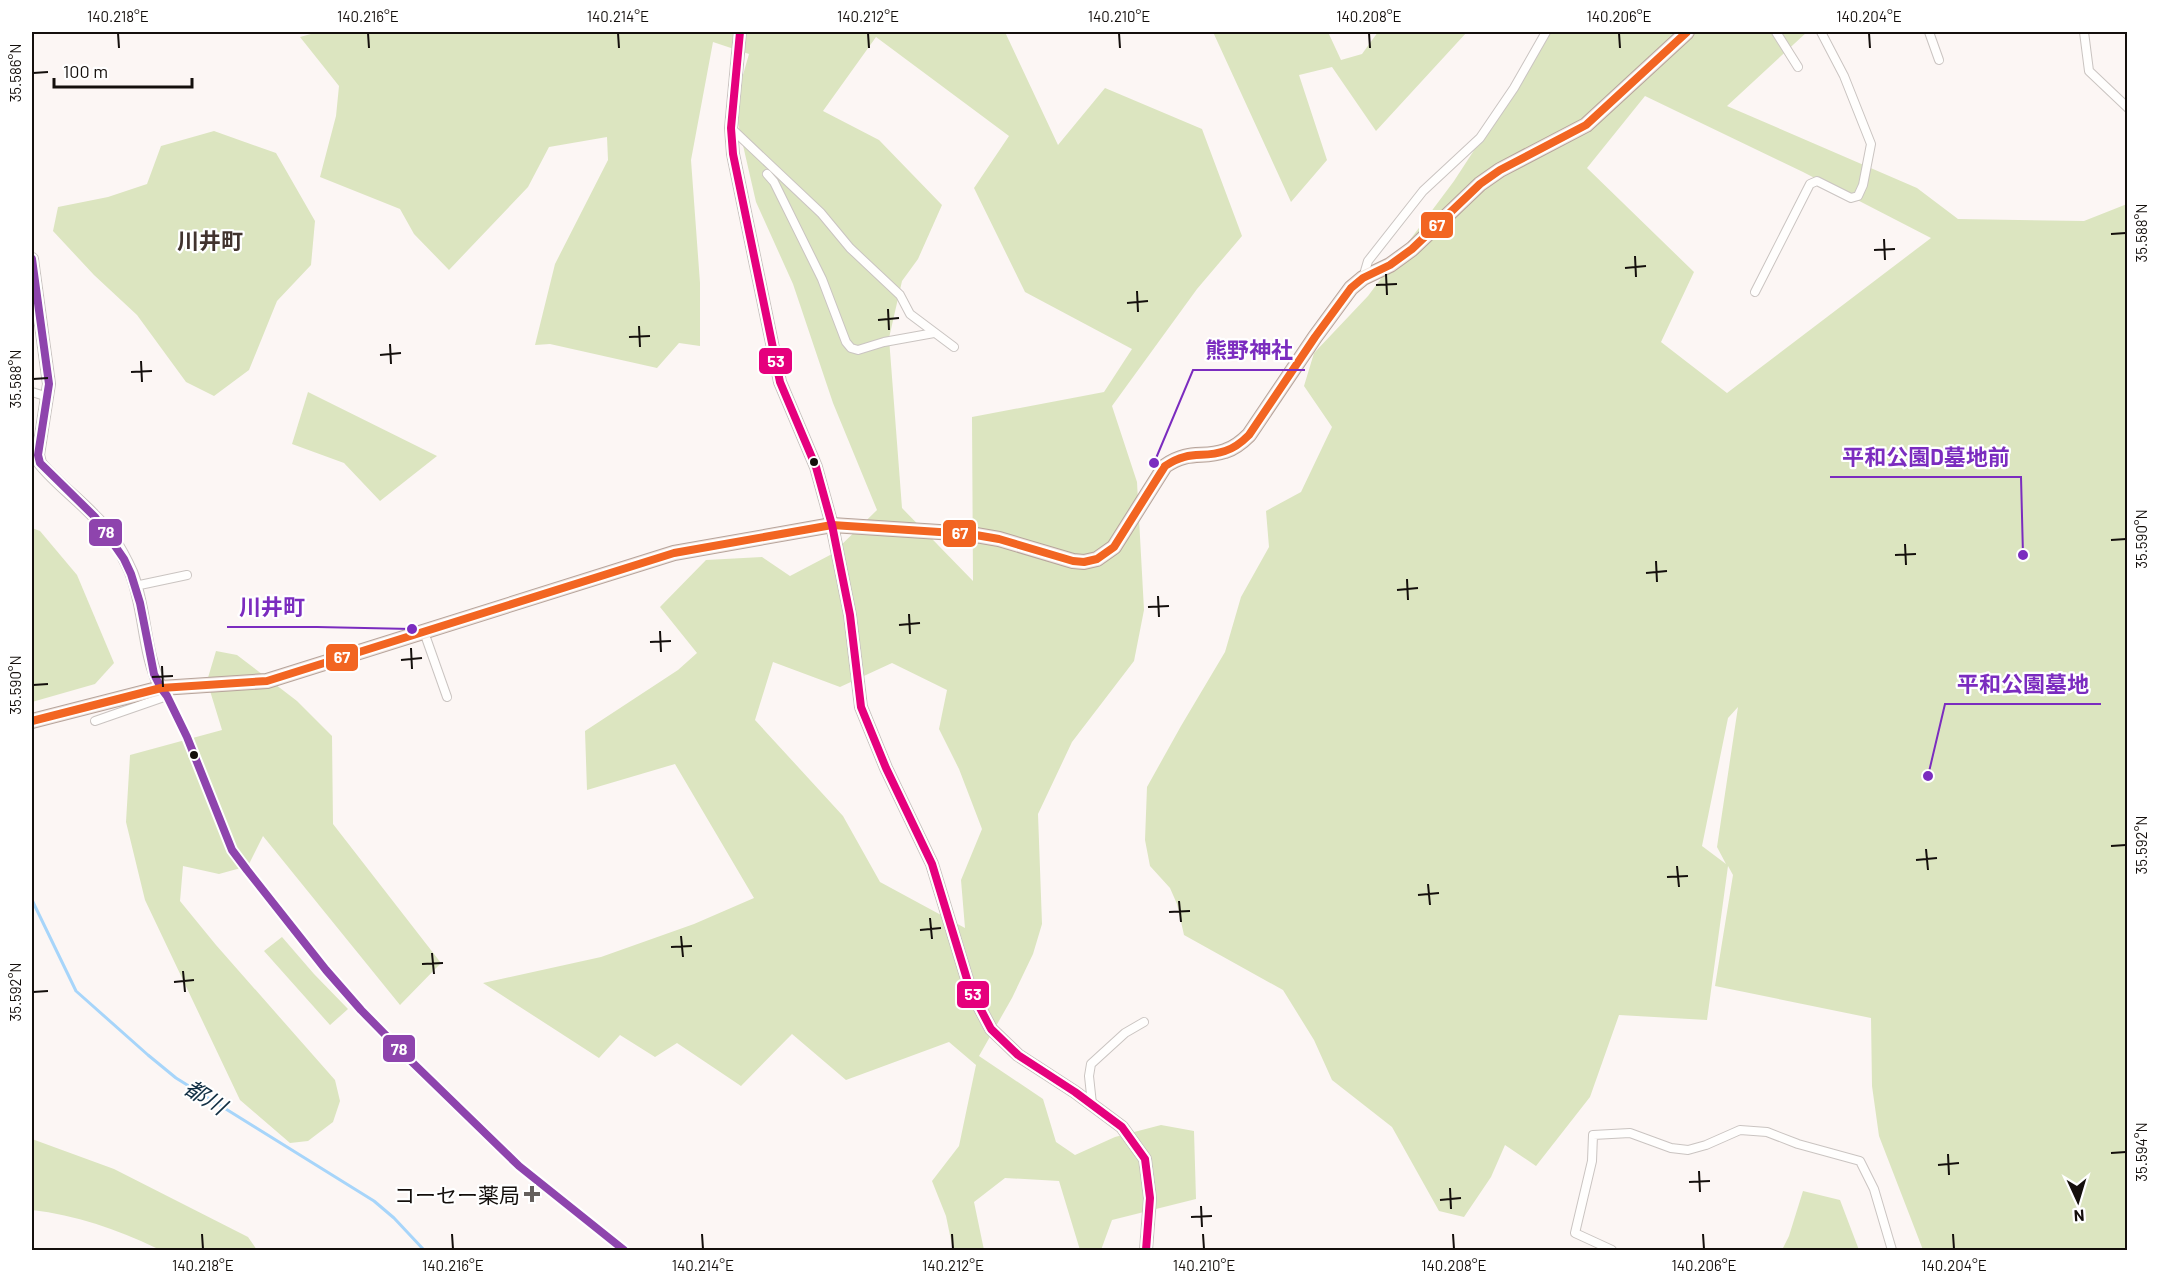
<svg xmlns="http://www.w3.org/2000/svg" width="2159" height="1282" font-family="Barlow,'Noto Sans JP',sans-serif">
<rect width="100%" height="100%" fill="#fcf6f4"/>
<!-- green -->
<g fill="#dce5c0" fill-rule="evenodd">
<path d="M318,32h687l53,113 47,-57 97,41 40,107 -45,53 -85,117 25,76 7,128 -10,51 -62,81 -34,72 4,110 -9,30 -21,44 -33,58 64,43 13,43 19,13 40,-18 46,-12 33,6 2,68 -84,21 -11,30h-21l-21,-69 -54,-3 -31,24 10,48h-31l-7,-34 -14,-35 27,-35 17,-81 -27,-23 -103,38 -54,-46 -51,52 -64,-43 -22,14 -35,-22 -21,23 -116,-75 118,-26 93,-33 60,-26 -79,-134 -88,26 -2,-59 93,-61 19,-17 -37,-46 46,-47 56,-3 28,19 42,-22 45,-44 -44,-107 -40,-119 -37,-82 -22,-96 15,-52 -36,-12 -22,118 9,123v63l-21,-3 -22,25 -107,-24 -15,1 20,-81 53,-104 -1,-23 -58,10 -21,40 -79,83 -35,-36 -14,-25 -80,-32 16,-61 3,-30 -39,-49zM876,37l133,99 -35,52 51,104 107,57 -28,43 -132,25 1,164 -71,-73 -13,-170 13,-57 16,-22 24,-54 -63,-65 -56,-29zM773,662l67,25 52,-24 55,27 -8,39 20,40 23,60 -21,51 4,48 -85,-46 -37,-66 -88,-96z"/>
<path d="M1213,32h115l13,28 21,-6 16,-22h89l-91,99 -44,-64 -33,8 28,85 -36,42z"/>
<path d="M1551,32h256l-80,74 190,82 41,31 126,2 43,-17v1046h-204l-44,-114 -7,-50 -1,-68 -156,-32 18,-111 -5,-9 -21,154 -88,-5 -29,82 -54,69 -31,-21 -14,32 -27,40 -25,-6 -47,-84 -60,-47 -18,-40 -31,-50 -99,-55 -7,-31 -7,-16 -20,-22 -5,-26 2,-53 34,-61 44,-74 16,-55 28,-50 -3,-36 35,-19 31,-65 -28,-41 10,-33 54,-57 86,-115zM1645,96l158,76 128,66 -204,155 -66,-51 33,-70 -107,-104zM1738,707l-21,140 9,17 -24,-18 26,-128z"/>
<path d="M214,131l62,22 39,68 -4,44 -34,36 -28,69 -35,26 -28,-14 -49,-67 -43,-40 -41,-44 5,-24 50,-10 39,-13 14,-38z"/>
<path d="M308,392l129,64 -57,45 -36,-38 -52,-19z"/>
<path d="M32,528l8,3 37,44 37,88 -19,21 -63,18z"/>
<path d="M216,651l21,4 60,46 35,35 1,88 108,139 -41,42 -137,-169 -15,30 -29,8 -36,-8 -3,35 36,44 119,135 5,21 -7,21 -25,19 -18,2 -50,-43 -95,-200 -19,-78 4,-67 92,-25 -15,-49z"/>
<path d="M282,937l32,37 34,35 -18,16 -66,-74z"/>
<path d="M32,1139l82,30 134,68 9,13h-102l1,-2c-40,-19 -80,-33 -124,-38z"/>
<path d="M1803,1191l37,9 19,50h-77l7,-14z"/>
</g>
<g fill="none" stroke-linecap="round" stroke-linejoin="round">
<!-- stream -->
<path stroke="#a7d5fa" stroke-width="3" d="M32,900l44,91 72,64 28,23 198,123 20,17 30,32"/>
<defs>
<g id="street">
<path d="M1776,32l22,35"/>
<path d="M1929,32l10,28"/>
<path d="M2084,32l5,39 39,37"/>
<path d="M731,128l90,85 29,35 50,47 10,19 44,33"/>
<path d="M767,174l7,8 48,97 24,63 5,6 7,2 26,-8 50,-9"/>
<path d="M1363,278l5,-17 55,-70 57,-53 34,-50 32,-56"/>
<path d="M1755,292l55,-108 7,-3 34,17 7,-2 5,-11 8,-41 -27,-68 -23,-44"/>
<path d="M32,392l16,5"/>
<path d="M135,586l52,-11"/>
<path d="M424,632l23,65"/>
<path d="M161,688l6,8 20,41 45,113 94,120 35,40 53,54 105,102 105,84"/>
<path d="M95,721l72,-25"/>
<path d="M1092,1104l-3,-28 2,-12 34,-31 19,-11"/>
<path d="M1612,1250l-37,-17 17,-72 1,-26 37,-2 41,15 17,2 18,-5 34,-15 27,2 31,12 62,17 14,28 18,61"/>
</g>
<g id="secondary">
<path d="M740,32l-9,96 2,26 47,228 36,85 16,58 18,90 11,92 25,61 46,96 38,125 21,40 27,26 57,37 47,35 23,32 5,39 -4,52"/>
<path d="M32,259l17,125 -11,71 2,8c15,19 36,34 53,52 16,15 29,37 38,57 15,37 12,80 30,116"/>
</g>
<path id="primary" d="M32,721l129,-33 106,-7 407,-128 158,-28 138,9 29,5 74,22 11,1 13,-3 17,-12 51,-81c25,-17 37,-7 60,-15 10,-3 17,-9 24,-16l66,-98 36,-49 12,-10 27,-13 22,-16 68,-65 20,-14 86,-45 101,-93"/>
</defs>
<!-- street casing -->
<use href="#street" stroke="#cac4c1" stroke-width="10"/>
<!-- secondary casing -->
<use href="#secondary" stroke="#cac4c1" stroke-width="14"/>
<!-- primary casing -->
<use href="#primary" stroke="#b7a49b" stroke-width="16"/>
<!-- street -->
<use href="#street" stroke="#fffefd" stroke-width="8"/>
<!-- secondary -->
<use href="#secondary" stroke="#fffefd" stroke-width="12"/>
<!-- primary -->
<use href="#primary" stroke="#f0e6e1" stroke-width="14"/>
<defs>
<path id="bus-1" d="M32,259l17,125 -11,71 2,8 55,54 29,42 7,15 9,29 14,71 7,14 6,8 20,41 45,113 15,20 79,100 35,40 53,54 105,102 105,84"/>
<path id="bus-2" d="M32,721l129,-33 106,-7 407,-128 158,-28 138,9 29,5 74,22 11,1 13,-3 17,-12 51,-81c25,-17 37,-7 60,-15 10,-3 17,-9 24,-16l66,-98 36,-49 12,-10 27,-13 22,-16 68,-65 20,-14 86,-45 101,-93"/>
<path id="bus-3" d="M740,32l-9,96 2,26 47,228 36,85 16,58 18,90 11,92 25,61 46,96 38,125 21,40 27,26 57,37 47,35 23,32 5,39 -4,52"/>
</defs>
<!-- bus-1 casing -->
<use href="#bus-1" stroke="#fff" stroke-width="12"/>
<!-- bus-2 casing -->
<use href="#bus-2" stroke="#fff" stroke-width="12"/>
<!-- bus-3 casing -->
<use href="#bus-3" stroke="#fff" stroke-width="12"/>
<!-- bus-1 -->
<use href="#bus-1" stroke="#8e44ad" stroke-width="8"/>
<!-- bus-2 -->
<use href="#bus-2" stroke="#f26522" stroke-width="8"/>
<!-- bus-3 -->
<use href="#bus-3" stroke="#e5007d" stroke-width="8"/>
</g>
<!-- ticks -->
<path fill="none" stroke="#140f0c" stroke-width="2" d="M118,33l1,15M368,33l1,15M618,33l1,15M868,33l1,15M1119,33l1,15M1369,33l1,15M1619,33l1,15M1869,33l1,15M33,73l15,-1M2111,234l15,-1M1884,239l1,21M1874,250l21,-1M1635,256l1,21M1625,268l21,-2M1386,274l1,21M1376,285l21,-1M1137,291l1,21M1127,303l21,-2M888,309l1,21M878,320l21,-2M639,326l1,21M629,337l21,-1M390,344l1,20M380,355l21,-2M141,361l1,21M131,372l21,-1M33,379l15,-1M2111,540l15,-1M1905,544l1,21M1895,555l21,-1M1656,561l1,21M1646,573l21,-2M1407,579l1,21M1397,590l21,-2M1158,596l1,21M1148,607l21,-1M909,614l1,20M899,625l21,-2M660,631l1,21M650,642l21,-1M411,648l1,21M401,660l21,-2M162,666l1,21M152,677l21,-1M33,685l15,-1M2111,846l15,-1M1926,849l2,21M1916,860l21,-2M1677,866l2,21M1667,877l21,-1M1428,884l2,21M1418,895l21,-2M1179,901l2,21M1169,912l21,-1M930,918l2,21M920,930l21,-2M681,936l2,21M671,947l21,-1M432,953l2,21M422,964l21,-1M183,971l2,21M174,982l20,-2M33,992l15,-1M2111,1153l15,-1M1948,1154l1,21M1938,1165l21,-2M1699,1171l1,21M1689,1182l21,-1M1450,1188l1,21M1440,1200l21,-2M1201,1206l1,21M1191,1217l21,-1M202,1234l1,15M452,1234l1,15M702,1234l1,15M952,1234l1,15M1203,1234l1,15M1453,1234l1,15M1703,1234l1,15M1953,1234l1,15"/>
<!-- markers -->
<g fill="#140f0c" stroke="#fff" stroke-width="2">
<circle cx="814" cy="462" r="5"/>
<circle cx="194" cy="755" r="5"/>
</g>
<path fill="#65605d" stroke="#fff" stroke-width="2" d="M529 1185h6v6h6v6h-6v6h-6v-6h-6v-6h6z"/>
<g text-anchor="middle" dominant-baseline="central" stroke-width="4.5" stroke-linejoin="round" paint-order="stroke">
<!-- poi labels -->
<g font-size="21" fill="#140f0c" stroke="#fff" text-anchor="end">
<text x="520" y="1194">コーセー薬局</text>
</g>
<!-- neighbourhood labels -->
<g font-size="22" font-weight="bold" fill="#41332e" stroke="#fff">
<text x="210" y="240">川井町</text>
</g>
<!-- water labels -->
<g font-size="22" font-style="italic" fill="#112f44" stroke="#fff">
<text transform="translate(206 1096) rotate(32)">都川</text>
</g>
</g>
<!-- callouts -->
<path fill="none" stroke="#7b2cbf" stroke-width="2" d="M1154 463L1193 370H1305M2023 555L2021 477H1830M412 629L317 627H227M1928 776L1945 704H2101"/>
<g fill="#7b2cbf" stroke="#fff" stroke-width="2">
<circle cx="1154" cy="463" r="6"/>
<circle cx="2023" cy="555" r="6"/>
<circle cx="412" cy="629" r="6"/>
<circle cx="1928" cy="776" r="6"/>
</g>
<g font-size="22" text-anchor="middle" font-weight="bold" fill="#7b2cbf" stroke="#fff" stroke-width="4.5" stroke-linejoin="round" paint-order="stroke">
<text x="1249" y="358">熊野神社</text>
<text x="1926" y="465">平和公園D墓地前</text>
<text x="272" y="615">川井町</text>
<text x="2023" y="692">平和公園墓地</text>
</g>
<g stroke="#fff" stroke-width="2">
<rect x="1420" y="211" width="34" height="28" rx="6" fill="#f26522"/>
<rect x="758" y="347" width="35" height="28" rx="6" fill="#e5007d"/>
<rect x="88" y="518" width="35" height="29" rx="6" fill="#8e44ad"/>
<rect x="942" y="519" width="35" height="29" rx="6" fill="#f26522"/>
<rect x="325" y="643" width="34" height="29" rx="6" fill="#f26522"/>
<rect x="956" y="980" width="34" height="29" rx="6" fill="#e5007d"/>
<rect x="382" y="1034" width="34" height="29" rx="6" fill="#8e44ad"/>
</g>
<g font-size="16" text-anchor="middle" font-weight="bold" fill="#fff">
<text x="1437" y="231">67</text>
<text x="776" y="367">53</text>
<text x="106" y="538">78</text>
<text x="960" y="539">67</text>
<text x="342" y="663">67</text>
<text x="973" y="1000">53</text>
<text x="399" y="1055">78</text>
</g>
<!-- border -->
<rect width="2159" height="1282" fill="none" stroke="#ffffff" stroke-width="66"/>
<!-- north arrow -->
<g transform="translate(2078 1201) rotate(176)" stroke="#ffffff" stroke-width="4.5" paint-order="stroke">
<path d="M0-4.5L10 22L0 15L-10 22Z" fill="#140f0c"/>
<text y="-9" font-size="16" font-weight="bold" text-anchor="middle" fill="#140f0c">N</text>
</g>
<!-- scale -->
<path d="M54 78v9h138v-9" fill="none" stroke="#140f0c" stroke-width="3"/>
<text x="63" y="78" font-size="18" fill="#140f0c" stroke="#ffffff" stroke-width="4.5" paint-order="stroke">100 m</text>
<rect x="33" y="33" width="2093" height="1216" fill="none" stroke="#140f0c" stroke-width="2"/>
<g font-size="15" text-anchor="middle" fill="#140f0c">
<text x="118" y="22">140.218°E</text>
<text x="368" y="22">140.216°E</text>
<text x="618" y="22">140.214°E</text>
<text x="868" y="22">140.212°E</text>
<text x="1119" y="22">140.210°E</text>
<text x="1369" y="22">140.208°E</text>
<text x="1619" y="22">140.206°E</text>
<text x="1869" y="22">140.204°E</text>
<text transform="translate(16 73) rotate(-90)" y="5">35.586°N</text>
<text transform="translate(2142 233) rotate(-90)" y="5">35.588°N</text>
<text transform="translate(16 379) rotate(-90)" y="5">35.588°N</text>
<text transform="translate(2142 539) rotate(-90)" y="5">35.590°N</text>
<text transform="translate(16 685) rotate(-90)" y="5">35.590°N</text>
<text transform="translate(2142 845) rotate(-90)" y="5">35.592°N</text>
<text transform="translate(16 992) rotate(-90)" y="5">35.592°N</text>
<text transform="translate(2142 1152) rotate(-90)" y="5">35.594°N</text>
<text x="203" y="1271">140.218°E</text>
<text x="453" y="1271">140.216°E</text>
<text x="703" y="1271">140.214°E</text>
<text x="953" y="1271">140.212°E</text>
<text x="1204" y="1271">140.210°E</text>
<text x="1454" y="1271">140.208°E</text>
<text x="1704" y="1271">140.206°E</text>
<text x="1954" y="1271">140.204°E</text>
</g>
</svg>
